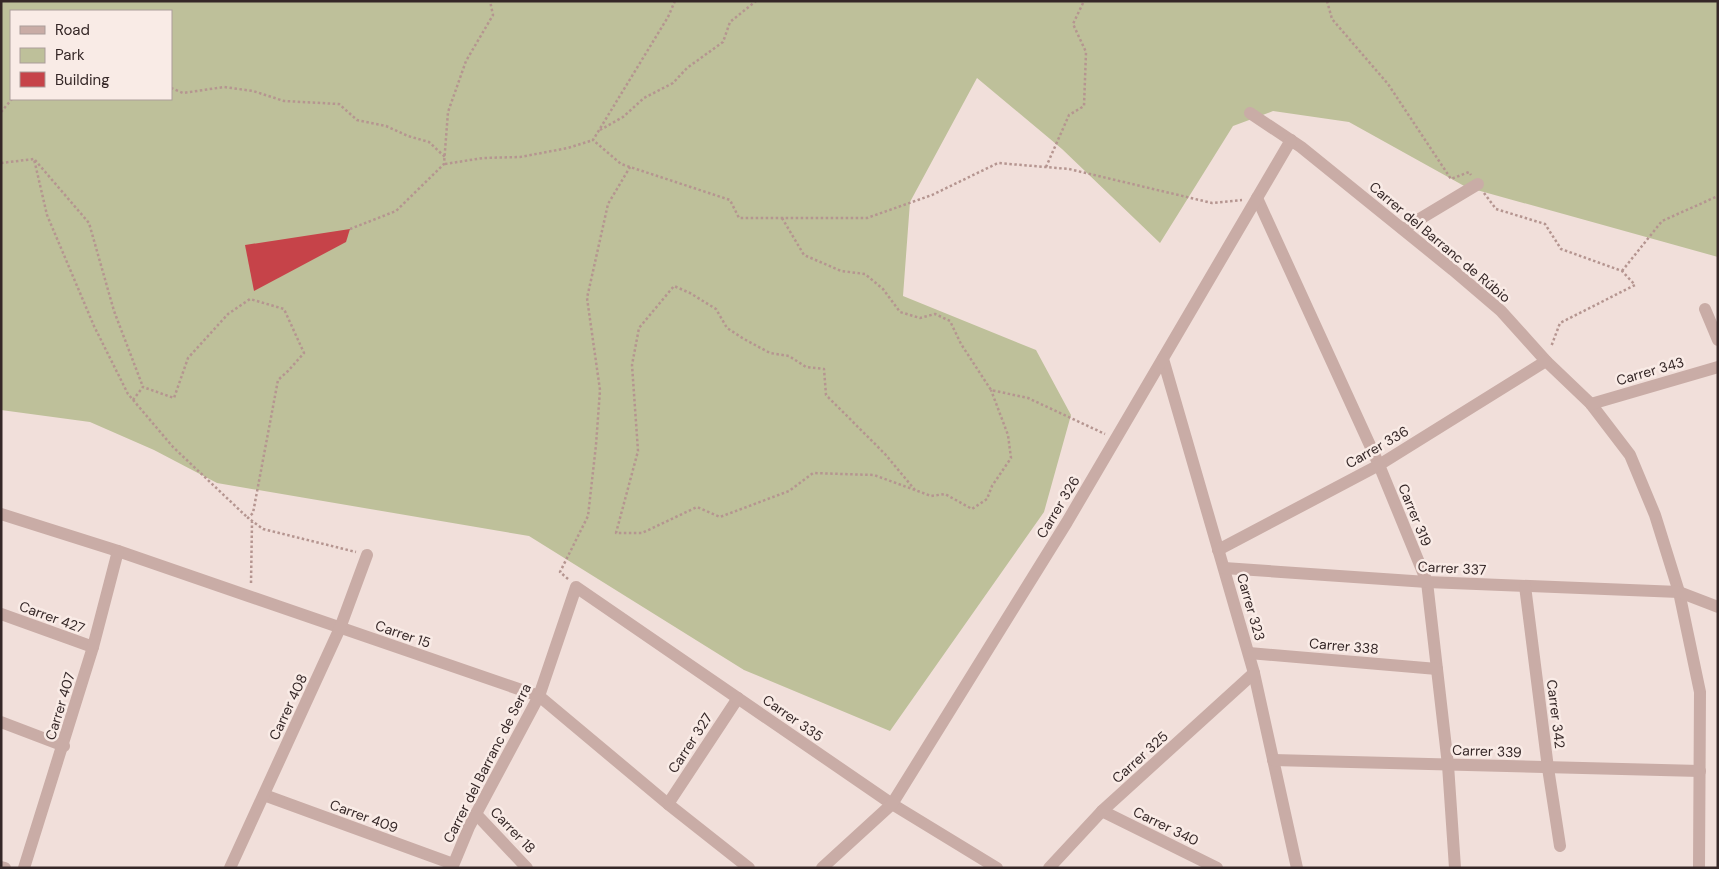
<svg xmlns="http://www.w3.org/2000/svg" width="1719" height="869" font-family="'DM Sans',sans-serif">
<rect width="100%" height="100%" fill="#f1dfda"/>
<!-- green -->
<path fill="#bec09a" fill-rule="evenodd" d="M1,1h1717v256l-252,-70 -117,-65 -76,-11 -40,15 -73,117 -98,-94 -85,-71 -67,124 -7,94 133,54 35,65 -27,97 -154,219 -146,-61 -215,-134 -312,-53 -63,-33 -64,-28 -89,-12zM11,11h160v88h-160z"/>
<!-- building -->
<path fill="#c64349" d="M350,229l-4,13 -92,49 -9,-46z"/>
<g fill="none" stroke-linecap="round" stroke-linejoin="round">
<!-- path -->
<g stroke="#b59590" stroke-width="2.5" stroke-dasharray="2.5 2.5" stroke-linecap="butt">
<path d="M675,1l-7,16 -75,123 28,24 109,36 9,18h128l65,-23 66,-32 71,6 143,34 30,-3"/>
<path d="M1327,1l5,18 56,65 63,95 18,-7 2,3"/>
<path d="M171,88l12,5 41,-6 29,4 31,10 55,3 18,16 29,6 22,10 21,6 16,15"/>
<path d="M1,112l11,-13"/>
<path d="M600,130l23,-13 21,-19 29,-15 14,-15 36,-26 7,-20 26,-21"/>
<path d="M35,160l54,63 25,88 29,76"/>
<path d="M1,163l33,-4 13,56 47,111 34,68 45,53 75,71"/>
<path d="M445,164l38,-6 37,-1 48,-9 25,-8"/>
<path d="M1046,167l23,-52 15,-9 2,-54 -13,-28 11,-23"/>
<path d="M1484,193l12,16 49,15 16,25 61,22 13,14 -75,38 -9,24"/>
<path d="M782,218l22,37 37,16 24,3 18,15 17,23 20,6 15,-4 15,7 11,23 30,46 37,8 77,36"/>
<path d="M350,229l46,-18 48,-47 4,-52 18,-51 27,-46 -3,-14"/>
<path d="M1622,271l40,-50 56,-25"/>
<path d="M133,400l10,-13 31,11 14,-40 40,-44 22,-15 34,10 20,44 -16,18 -10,9 -25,133 -5,5 15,11 93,23"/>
<path d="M915,490l-41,-15 -61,-2 -24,18 -69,26 -23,-10 -55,26h-26l22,-82 -6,-86 7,-37 35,-42 16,7 26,16 11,19 17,11 26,14 19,3 17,11 18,2 2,26 59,59 30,36 16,6 14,-2 27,15 15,-10 5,-13 19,-28 -3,-23 -17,-45"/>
<path d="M568,579l-8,-7 28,-56 8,-71 4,-55 -13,-92 21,-94 22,-37"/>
<path d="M251,583l1,-61"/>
</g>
<!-- minor -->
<g stroke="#c9aca6" stroke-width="12">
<path d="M1250,113l51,34 152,123 48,41 45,50 45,43 39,51 25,60 24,77 21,100 -1,176"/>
<path d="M1257,198l122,267 48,117 21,183 7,103"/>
<path d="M1403,229l75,-45"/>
<path d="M1705,309l13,31"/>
<path d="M1163,359l91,314 43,195"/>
<path d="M1591,404l127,-37"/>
<path d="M1,514l117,37 421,145 129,108 81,64"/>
<path d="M1218,550l161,-85 167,-104"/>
<path d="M1224,568l203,14 252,10 39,15"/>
<path d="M1525,586l23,182 12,78"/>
<path d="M1,614l92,33"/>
<path d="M1249,653l188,16"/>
<path d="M1,722l63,24"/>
<path d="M1273,760l427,11"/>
<path d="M264,795l189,69"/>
<path d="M668,804l70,-106"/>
<path d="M1102,811l115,57"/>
<path d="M476,814l51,54"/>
<path d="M1,867l4,1"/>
<path d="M24,868l69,-221 25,-96"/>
<path d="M230,868l110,-240 27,-73"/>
<path d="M452,868l17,-41 70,-131 37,-109 316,217 105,64"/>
<path d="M822,868l70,-64 175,-282 224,-382"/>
<path d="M1049,868l53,-57 152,-138"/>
</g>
</g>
<g text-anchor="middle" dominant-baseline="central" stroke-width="5" stroke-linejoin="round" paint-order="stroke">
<!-- street labels -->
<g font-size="14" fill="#352727" stroke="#f9ebe6">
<text transform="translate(1440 242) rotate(40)">Carrer del Barranc de Rúbio</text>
<text transform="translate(1650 371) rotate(-16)">Carrer 343</text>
<text transform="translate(1377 447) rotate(-30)">Carrer 336</text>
<text transform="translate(1058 507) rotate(-59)">Carrer 326</text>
<text transform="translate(1415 515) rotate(68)">Carrer 319</text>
<text transform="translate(1452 568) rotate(3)">Carrer 337</text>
<text transform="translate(1251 607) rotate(74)">Carrer 323</text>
<text transform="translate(52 617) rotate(20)">Carrer 427</text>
<text transform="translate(403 634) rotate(19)">Carrer 15</text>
<text transform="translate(1344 646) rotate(5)">Carrer 338</text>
<text transform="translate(60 706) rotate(-73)">Carrer 407</text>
<text transform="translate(288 707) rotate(-65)">Carrer 408</text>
<text transform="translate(1556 714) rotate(83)">Carrer 342</text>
<text transform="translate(793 718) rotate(35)">Carrer 335</text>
<text transform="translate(690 743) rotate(-57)">Carrer 327</text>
<text transform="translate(1487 751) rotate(2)">Carrer 339</text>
<text transform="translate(1140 757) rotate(-42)">Carrer 325</text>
<text transform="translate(487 763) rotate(-63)">Carrer del Barranc de Serra</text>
<text transform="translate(364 816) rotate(20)">Carrer 409</text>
<text transform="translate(1166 826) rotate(26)">Carrer 340</text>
<text transform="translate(513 830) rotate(46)">Carrer 18</text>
</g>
</g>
<!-- border -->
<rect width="1719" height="869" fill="none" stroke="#352727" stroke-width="5"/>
<!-- legend -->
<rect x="10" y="10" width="162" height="90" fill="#f9ebe6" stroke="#ab9d9a"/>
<rect x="20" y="26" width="25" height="8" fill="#c9aca6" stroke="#ab9d9a"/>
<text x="55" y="35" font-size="15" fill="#352727">Road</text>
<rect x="20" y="48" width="25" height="15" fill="#bec09a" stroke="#ab9d9a"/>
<text x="55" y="60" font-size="15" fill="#352727">Park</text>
<rect x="20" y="72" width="25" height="15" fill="#c64349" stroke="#ab9d9a"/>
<text x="55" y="85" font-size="15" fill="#352727">Building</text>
</svg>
